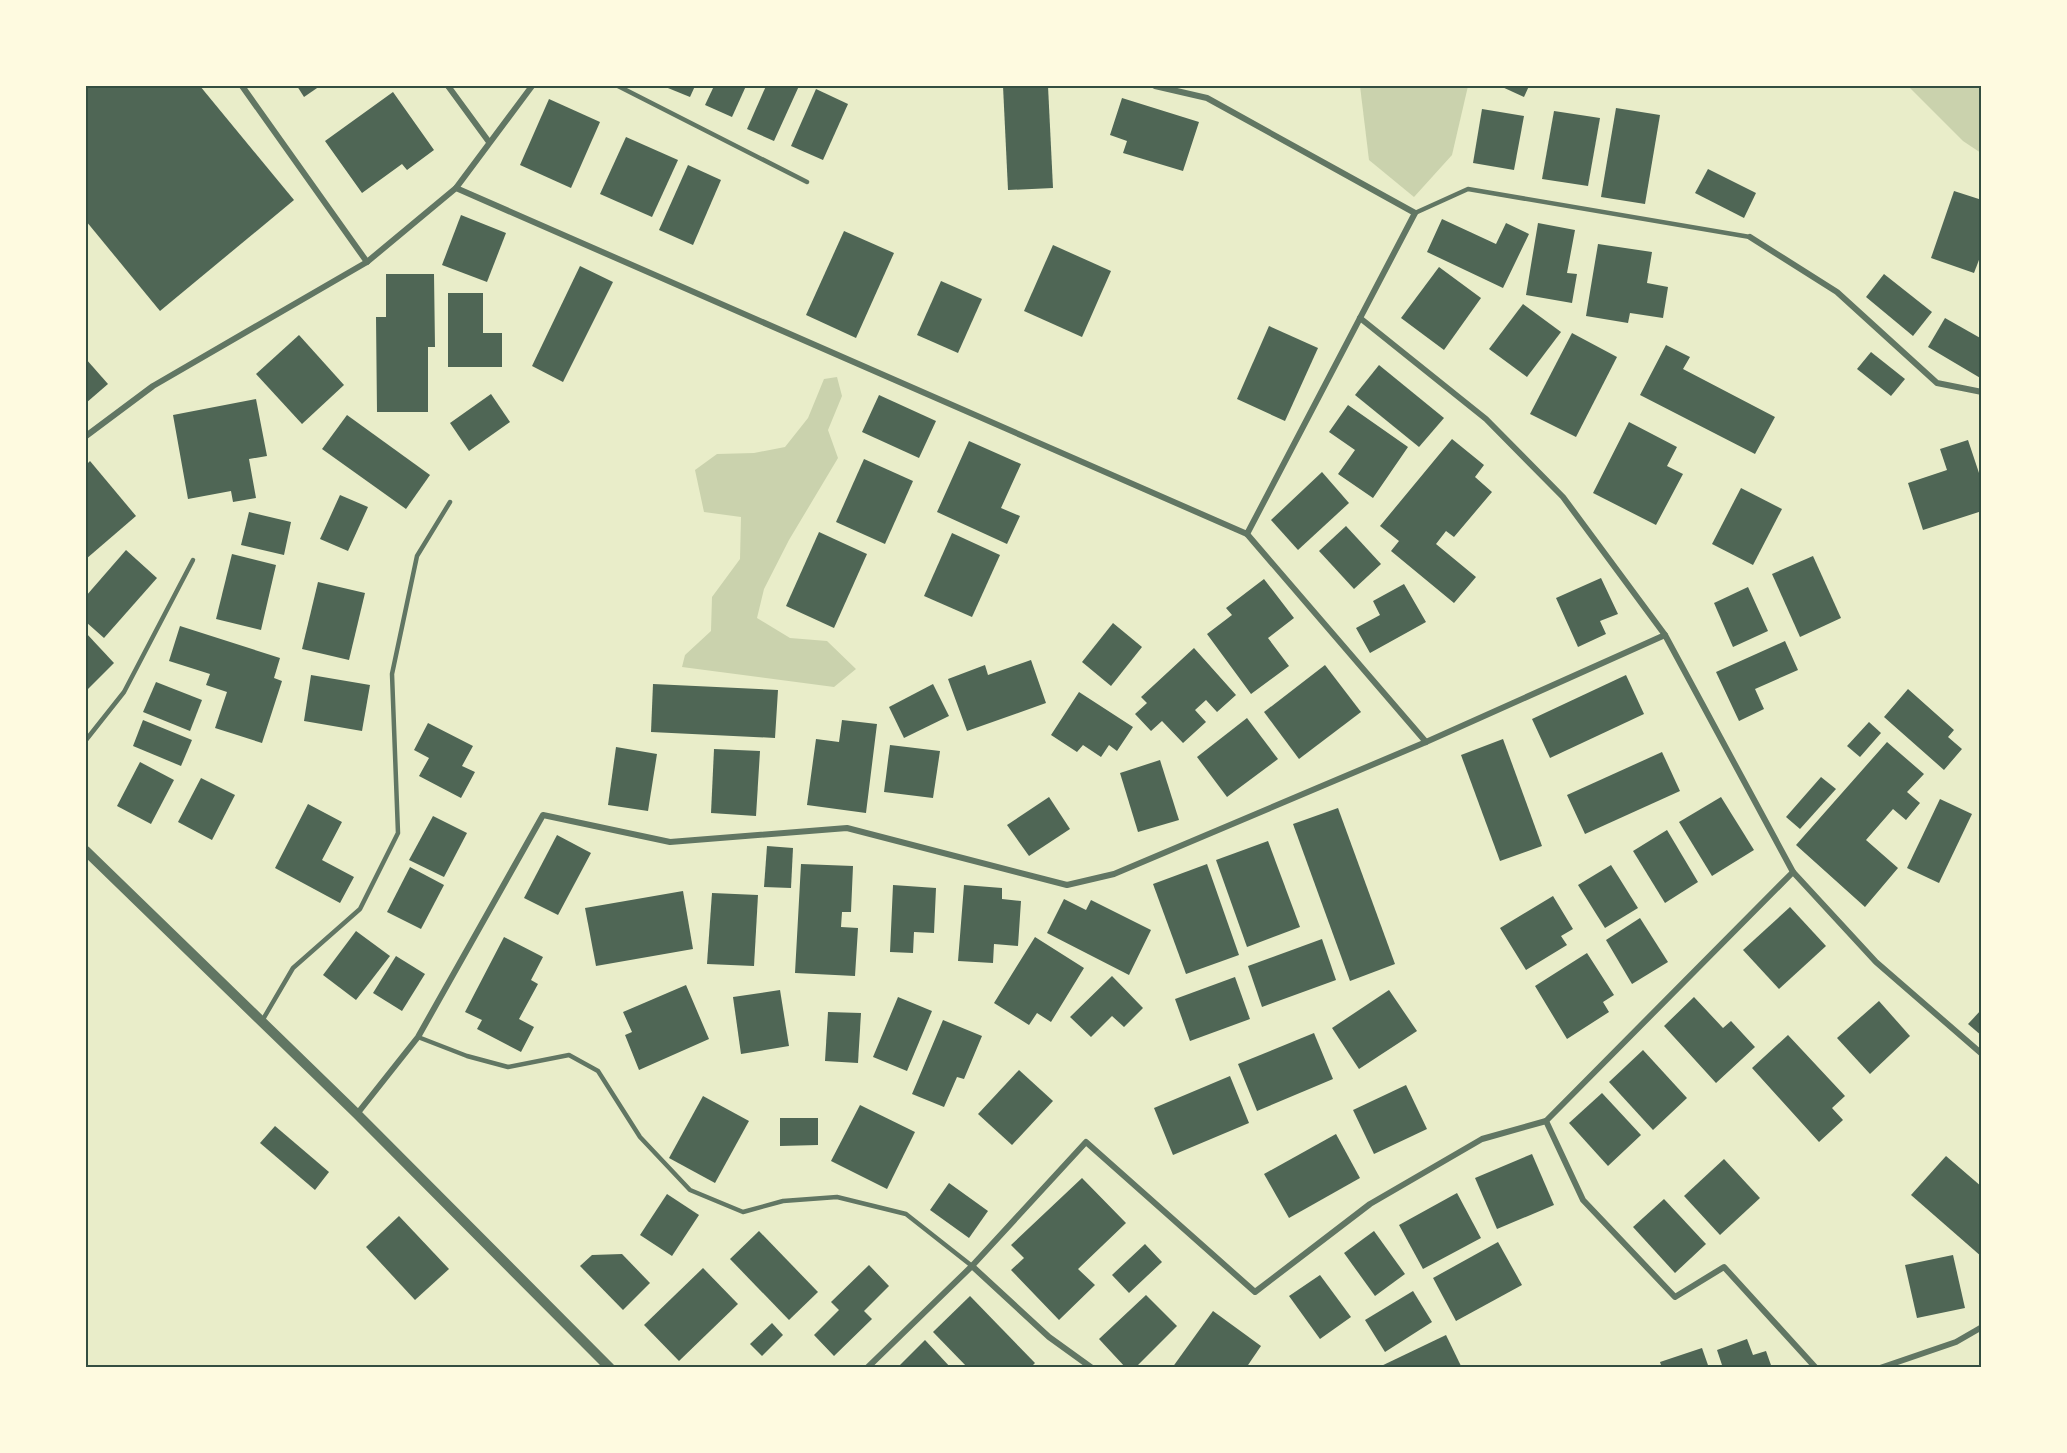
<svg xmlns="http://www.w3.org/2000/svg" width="2067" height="1453" font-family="'PT Sans',sans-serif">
<rect width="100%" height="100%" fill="#e9edc9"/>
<!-- green -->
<g fill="#cad2ad">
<path d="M1360,86h108l-16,69 -38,42 -45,-37z"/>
<path d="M1908,86h73v67l-18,-12z"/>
<path d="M837,377l5,19 -14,34 10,28 -49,82 -25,49 -7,29 33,20 37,3 29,28 -22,18 -152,-20 3,-12 26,-24 1,-34 28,-38 1,-42 -37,-5 -9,-42 22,-16 37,-1 31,-6 23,-29 16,-39z"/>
</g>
<!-- building -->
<g fill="#4f6655">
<path d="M86,86h114l94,114 -134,111 -74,-90z"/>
<path d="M297,86h23l-16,11z"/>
<path d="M663,86h32l-5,11z"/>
<path d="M714,86h32l-14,31 -27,-12z"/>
<path d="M766,86h33l-25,55 -27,-12z"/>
<path d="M1003,86h45l5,102 -45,2z"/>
<path d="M1500,86h29l-5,11z"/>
<path d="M816,89l32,15 -25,56 -32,-14z"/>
<path d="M393,92l41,58 -27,20 -5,-6 -40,29 -37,-52z"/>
<path d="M1122,98l77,24 -16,49 -60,-18 4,-12 -17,-6z"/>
<path d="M549,99l51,23 -29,66 -51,-23z"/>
<path d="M1616,108l44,7 -15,89 -44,-7z"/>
<path d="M1482,109l42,7 -10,54 -41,-7z"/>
<path d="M1554,111l46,7 -12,68 -46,-7z"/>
<path d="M626,137l52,23 -26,57 -52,-23z"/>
<path d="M688,165l33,15 -28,65 -34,-15z"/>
<path d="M1708,169l48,24 -12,25 -49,-25z"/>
<path d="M1954,191l28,9v52l-8,21 -43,-15z"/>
<path d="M461,215l45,18 -19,49 -45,-17z"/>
<path d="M1442,219l54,25 10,-21 23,11 -26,54 -76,-36z"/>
<path d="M1538,223l37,7 -8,43 10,1 -5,29 -46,-8z"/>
<path d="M844,231l50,22 -38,85 -50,-23z"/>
<path d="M1598,244l54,8 -5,31 21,4 -5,31 -33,-5 -2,10 -42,-7z"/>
<path d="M1053,245l58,26 -29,66 -58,-26z"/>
<path d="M580,266l33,16 -50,100 -31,-16z"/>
<path d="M1439,267l42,31 -37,52 -43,-32z"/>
<path d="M386,274h48l1,73h-7v65h-51l-1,-95h10z"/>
<path d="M1884,274l48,38 -19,24 -47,-39z"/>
<path d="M941,281l41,18 -24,54 -41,-18z"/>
<path d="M448,293h35v40h19v34h-54z"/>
<path d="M1523,304l38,28 -34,45 -38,-28z"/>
<path d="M1945,318l37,21v40l-54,-32z"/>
<path d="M1269,326l49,22 -33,73 -48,-22z"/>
<path d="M1572,333l45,24 -41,80 -46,-23z"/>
<path d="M299,335l45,50 -42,39 -46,-50z"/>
<path d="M1666,345l24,12 -7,12 92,48 -20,37 -115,-59z"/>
<path d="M1871,352l34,27 -14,17 -34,-27z"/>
<path d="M86,359l22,25 -22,19z"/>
<path d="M1379,365l65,53 -25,29 -64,-52z"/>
<path d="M491,394l19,28 -41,29 -19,-28z"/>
<path d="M879,395l57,26 -17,37 -57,-26z"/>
<path d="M256,399l11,57 -18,3 7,39 -23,4 -2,-11 -43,8 -15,-84z"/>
<path d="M1348,405l60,42 -35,51 -35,-24 17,-24 -26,-18z"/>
<path d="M347,415l83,60 -24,34 -84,-60z"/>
<path d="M1629,422l48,25 -10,19 16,8 -27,51 -63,-32z"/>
<path d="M1452,439l32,26 -9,12 17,15 -38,45 -8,-6 -10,13 40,33 -22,26 -63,-52 8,-10 -19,-15z"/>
<path d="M1968,440l14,42v29l-59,19 -15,-47 39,-13 -7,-21z"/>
<path d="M969,441l52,23 -20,44 19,8 -13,28 -70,-32z"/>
<path d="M864,459l49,22 -28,63 -49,-22z"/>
<path d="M90,461l46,55 -50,43v-94z"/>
<path d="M1322,472l27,31 -51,47 -27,-30z"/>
<path d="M1741,488l41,21 -29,56 -41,-21z"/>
<path d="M340,495l28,12 -20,44 -28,-12z"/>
<path d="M249,512l42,10 -7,33 -43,-10z"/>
<path d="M1346,526l35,38 -27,25 -35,-38z"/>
<path d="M819,532l48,22 -33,74 -48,-22z"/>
<path d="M952,533l48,22 -28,62 -48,-21z"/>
<path d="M126,550l31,28 -53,60 -18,-16v-26z"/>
<path d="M232,554l44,11 -15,65 -45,-11z"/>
<path d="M1813,556l28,62 -41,19 -28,-63z"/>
<path d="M1601,578l17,36 -18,7 6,13 -28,13 -22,-49z"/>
<path d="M1264,579l30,39 -26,20 21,28 -38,28 -44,-60 25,-19 -6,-7z"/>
<path d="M318,582l47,11 -16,67 -47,-11z"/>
<path d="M1404,584l22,38 -56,31 -14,-25 24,-13 -7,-14z"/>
<path d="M1748,587l20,44 -35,16 -19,-44z"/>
<path d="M1113,623l29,24 -31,39 -29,-24z"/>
<path d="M180,626l100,32 -6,20 8,3 -20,62 -47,-15 12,-36 -21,-7 4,-11 -41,-13z"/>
<path d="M86,633l28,30 -28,28z"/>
<path d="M1785,641l13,29 -43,19 9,20 -25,12 -23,-49z"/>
<path d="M1194,648l42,47 -19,17 -11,-12 -11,10 11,12 -23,21 -21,-22 -11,10 -16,-17 12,-11 -6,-6z"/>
<path d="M1031,660l15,43 -79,28 -19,-52 37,-14 3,10z"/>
<path d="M1325,665l36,47 -62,47 -35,-47z"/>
<path d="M311,675l59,10 -8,46 -58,-10z"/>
<path d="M1626,675l18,39 -94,44 -18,-39z"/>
<path d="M156,682l46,18 -12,31 -47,-19z"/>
<path d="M653,684l125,6 -3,48 -124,-6z"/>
<path d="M933,684l16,32 -45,22 -15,-31z"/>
<path d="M1908,689l46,41 -6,7 14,12 -18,21 -60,-53z"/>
<path d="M1079,692l54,35 -16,24 -8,-6 -8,12 -18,-12 -6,7 -26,-17z"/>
<path d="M1247,718l31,41 -51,38 -30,-40z"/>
<path d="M143,720l49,20 -11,26 -48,-20z"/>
<path d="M842,720l35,4 -11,89 -59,-8 9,-66 23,3z"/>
<path d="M1869,722l12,11 -21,24 -13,-11z"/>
<path d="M428,723l45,23 -11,20 13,6 -14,26 -42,-22 10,-18 -15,-8z"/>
<path d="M1503,739l39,107 -42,15 -39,-106z"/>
<path d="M1887,742l37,32 -17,18 13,11 -14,17 -13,-11 -27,31 32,28 -33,39 -69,-62z"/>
<path d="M890,745l50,6 -7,47 -49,-6z"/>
<path d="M616,747l41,7 -9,57 -40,-6z"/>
<path d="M714,749l46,2 -4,65 -45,-3z"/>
<path d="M1662,752l18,39 -95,43 -18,-39z"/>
<path d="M1160,760l19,60 -41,12 -18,-59z"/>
<path d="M140,762l34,18 -23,44 -34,-18z"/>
<path d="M1821,777l15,12 -36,40 -14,-12z"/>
<path d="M201,778l34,17 -23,45 -34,-18z"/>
<path d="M1049,797l21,32 -41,27 -22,-31z"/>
<path d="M1721,797l33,53 -42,26 -33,-54z"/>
<path d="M1940,799l32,15 -33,69 -32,-15z"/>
<path d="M308,804l34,18 -20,38 32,17 -14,26 -65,-35z"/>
<path d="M1338,808l57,156 -45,17 -57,-157z"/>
<path d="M433,816l34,17 -23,44 -35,-17z"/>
<path d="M1667,830l31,52 -33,21 -32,-52z"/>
<path d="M557,835l34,18 -33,62 -34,-17z"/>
<path d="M1268,841l32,86 -53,20 -31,-87z"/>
<path d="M767,846l26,2 -2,40 -27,-1z"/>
<path d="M801,864l52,2 -2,46h-9l-1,15 17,1 -3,48 -60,-3z"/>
<path d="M1207,864l32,91 -53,19 -33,-90z"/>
<path d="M1611,865l27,43 -33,20 -27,-43z"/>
<path d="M410,867l34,18 -23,44 -34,-17z"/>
<path d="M893,885l43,3 -2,45 -20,-1 -1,21 -23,-1z"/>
<path d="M964,885l38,3v11l19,2 -3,45 -24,-2 -1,19 -35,-2z"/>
<path d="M683,891l10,58 -97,17 -11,-58z"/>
<path d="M712,893l46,2 -4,71 -47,-2z"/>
<path d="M1553,896l20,33 -12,7 6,9 -41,25 -26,-42z"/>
<path d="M1064,899l22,11 5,-10 60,30 -22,45 -82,-42z"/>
<path d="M1790,907l36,39 -47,43 -36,-39z"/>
<path d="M1640,918l28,44 -36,22 -26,-44z"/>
<path d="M356,931l34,25 -34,44 -33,-25z"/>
<path d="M504,937l39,20 -12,23 7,4 -19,35 15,8 -13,25 -44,-23 5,-9 -17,-8z"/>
<path d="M1035,937l49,31 -33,54 -14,-9 -8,12 -35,-22z"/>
<path d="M1322,939l14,41 -74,27 -14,-41z"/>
<path d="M1587,953l27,42 -11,7 6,10 -42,27 -32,-53z"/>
<path d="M396,956l29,18 -23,37 -29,-18z"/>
<path d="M1112,976l31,32 -19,19 -12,-11 -21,21 -21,-20z"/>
<path d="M1235,977l15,42 -60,22 -15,-42z"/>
<path d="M686,985l23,54 -70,31 -14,-35 7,-3 -9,-20z"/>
<path d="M780,990l9,56 -48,8 -8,-57z"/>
<path d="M1389,990l28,41 -58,38 -27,-41z"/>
<path d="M898,997l34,14 -25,60 -34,-14z"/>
<path d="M1694,997l29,31 8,-7 24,26 -39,36 -52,-57z"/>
<path d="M1879,1001l31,35 -40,38 -33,-36z"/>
<path d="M1982,1009v27l-14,-12z"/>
<path d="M828,1012l33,1 -3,50 -33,-2z"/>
<path d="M943,1020l39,16 -18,43 -7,-2 -13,30 -32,-13z"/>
<path d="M1314,1033l19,46 -76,32 -19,-47z"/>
<path d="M1788,1035l57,61 -13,12 11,12 -24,22 -67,-74z"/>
<path d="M1643,1050l44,48 -34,32 -44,-48z"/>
<path d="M1019,1070l34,31 -41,44 -34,-31z"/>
<path d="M1230,1076l19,47 -76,32 -19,-47z"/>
<path d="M1406,1085l21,44 -53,25 -21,-44z"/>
<path d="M1602,1093l39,42 -33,31 -39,-43z"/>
<path d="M703,1096l46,25 -34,62 -46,-25z"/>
<path d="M860,1105l55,27 -28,57 -56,-28z"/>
<path d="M780,1118h38v27l-38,1z"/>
<path d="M275,1126l54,46 -14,18 -55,-47z"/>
<path d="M1336,1134l24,44 -71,40 -25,-44z"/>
<path d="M1532,1154l22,51 -57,24 -22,-51z"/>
<path d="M1946,1156l36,31v70l-71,-62z"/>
<path d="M1724,1159l36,39 -40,37 -36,-39z"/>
<path d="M1082,1178l44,45 -48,46 17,16 -36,35 -48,-50 13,-12 -13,-13z"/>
<path d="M949,1183l39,28 -19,27 -39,-28z"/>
<path d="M1457,1193l24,45 -58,31 -24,-44z"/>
<path d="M667,1194l32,21 -27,41 -32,-21z"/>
<path d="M1664,1199l42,45 -31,29 -42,-46z"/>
<path d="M399,1216l50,53 -34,31 -49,-53z"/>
<path d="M759,1231l59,61 -29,28 -59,-61z"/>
<path d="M1374,1231l31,43 -30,22 -31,-43z"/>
<path d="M1498,1242l24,43 -66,36 -23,-43z"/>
<path d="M1145,1244l17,18 -33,31 -17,-18z"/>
<path d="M622,1254l28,29 -27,27 -43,-44 12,-11z"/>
<path d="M1953,1255l12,53 -48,10 -12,-53z"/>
<path d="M869,1265l20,21 -25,25 8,8 -38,37 -20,-21 25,-25 -8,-8z"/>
<path d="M703,1268l35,36 -59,57 -35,-36z"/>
<path d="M1320,1275l31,42 -31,22 -31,-43z"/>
<path d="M1413,1291l19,31 -47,30 -20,-32z"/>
<path d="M1146,1295l31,31 -42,42h-9l-27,-29z"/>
<path d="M970,1296l65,67 -5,5h-62l-35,-36z"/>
<path d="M1213,1311l48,35 -15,22h-74z"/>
<path d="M772,1323l11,12 -21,21 -12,-12z"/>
<path d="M1446,1335l15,31 -84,2z"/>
<path d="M1747,1339l6,16 13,-4 6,17h-49l-6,-18z"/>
<path d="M925,1340l26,28h-54z"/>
<path d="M1702,1348l7,20h-47l-2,-6z"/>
</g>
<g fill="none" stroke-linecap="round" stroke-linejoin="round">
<!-- service -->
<g stroke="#617663" stroke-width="4.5">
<path d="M618,86l189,96"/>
<path d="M1415,213l53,-24 282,48"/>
<path d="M86,740l38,-48 69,-132"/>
<path d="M262,1021l31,-53 67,-59 38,-76 -6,-159 25,-118 33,-54"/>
<path d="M418,1037l49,19 41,11 61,-12 29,16 42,66 50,53 53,22 40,-11 54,-4 69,17 66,52"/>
</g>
<!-- minor -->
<g stroke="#617663" stroke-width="6">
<path d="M242,86l125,176"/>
<path d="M448,86l41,56"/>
<path d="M456,188l791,346 168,-321 -208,-115 -52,-12"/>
<path d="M1750,237l87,55 100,91 45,9"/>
<path d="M1360,318l126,101 77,78 102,138 128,237"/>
<path d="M86,436l67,-50 214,-124 89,-74 76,-102"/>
<path d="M1247,534l179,208"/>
<path d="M357,1114l61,-77 125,-222 127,27 177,-14 220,57 47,-11 312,-132 239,-107"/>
<path d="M1546,1121l37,79 92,97 49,-30 92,101"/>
<path d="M972,1266l77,71 43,31"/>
<path d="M867,1368l105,-102 114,-124 169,150 115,-88 112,-65 64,-18 247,-249 83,90 106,92"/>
<path d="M1880,1368l76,-26 26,-15"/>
</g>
<!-- tertiary -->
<path stroke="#617663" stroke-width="10" d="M86,851l271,263 253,254"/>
</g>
<!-- border -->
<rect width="2067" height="1453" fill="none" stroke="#fefae0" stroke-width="174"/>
<rect x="87" y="87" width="1893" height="1279" fill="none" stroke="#344e41" stroke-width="2"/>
</svg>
